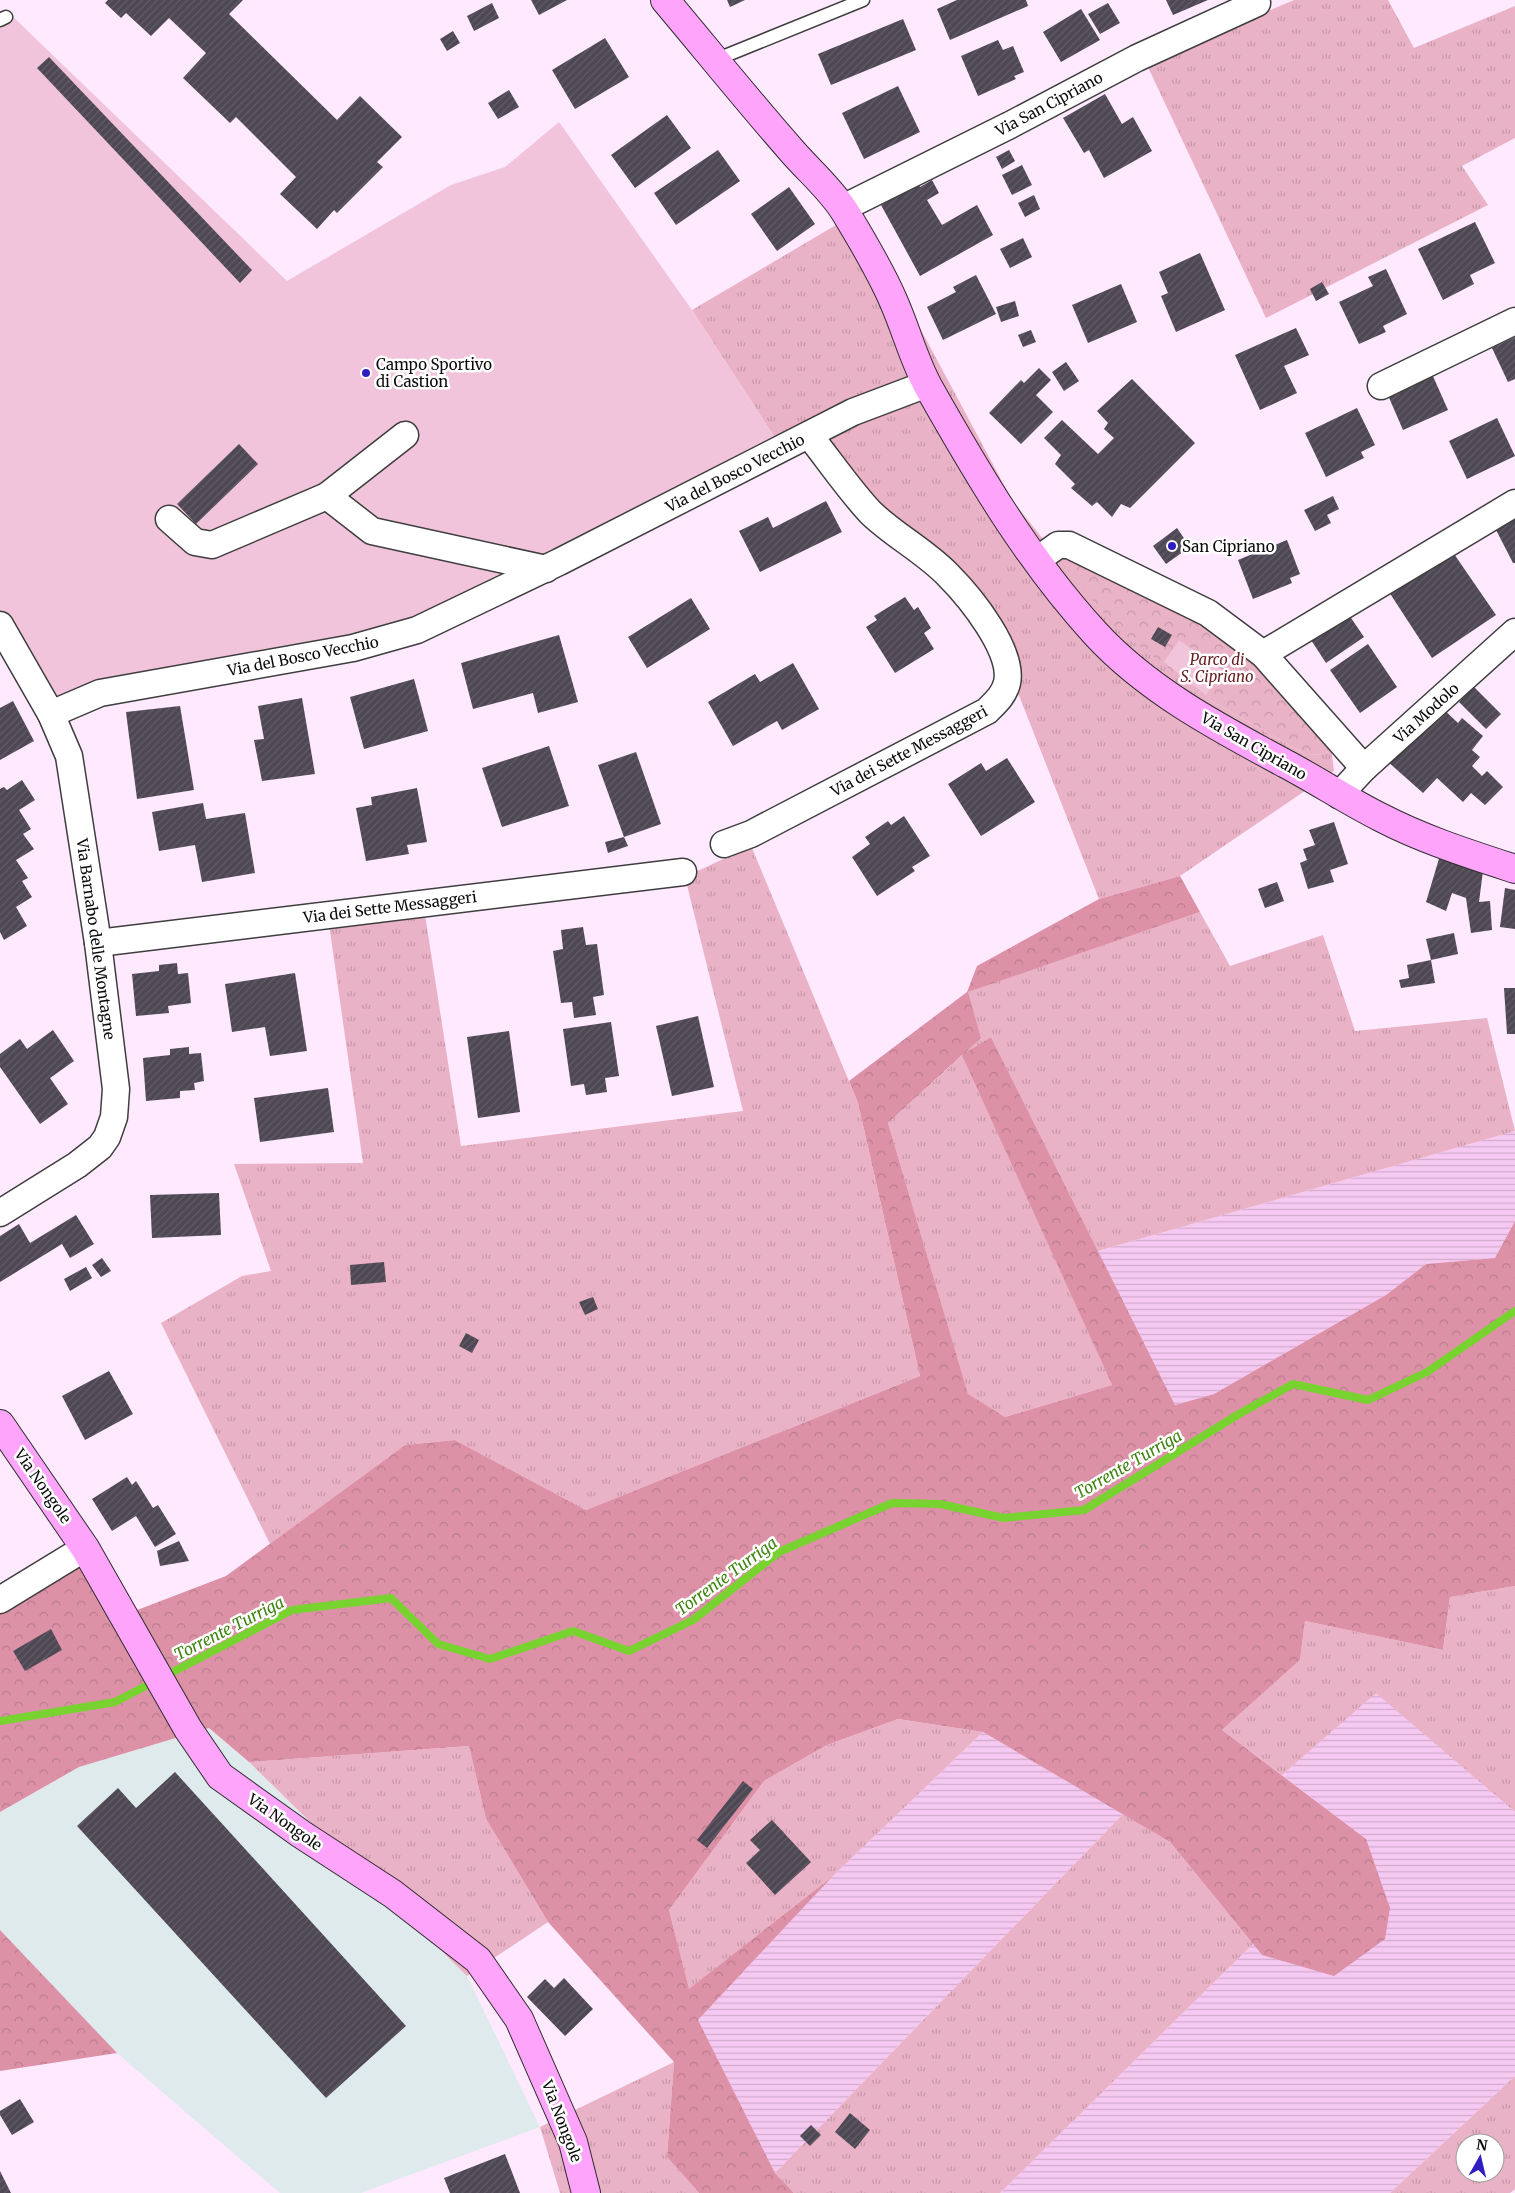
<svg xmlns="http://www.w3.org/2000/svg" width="1515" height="2193" font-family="Merriweather,serif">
<defs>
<pattern id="farmland-rules" width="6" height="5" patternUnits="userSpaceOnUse" patternTransform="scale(1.25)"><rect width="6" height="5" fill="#f6c9f2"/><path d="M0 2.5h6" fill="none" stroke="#d2abce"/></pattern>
<pattern id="grass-tufts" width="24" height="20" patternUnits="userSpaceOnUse" patternTransform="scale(1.25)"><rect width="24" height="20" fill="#eab2c6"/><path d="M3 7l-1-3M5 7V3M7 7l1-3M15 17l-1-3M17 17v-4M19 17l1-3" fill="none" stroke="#c798a9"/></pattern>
<pattern id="forest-crowns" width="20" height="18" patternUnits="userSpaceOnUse" patternTransform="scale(1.25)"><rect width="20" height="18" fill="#dc91a7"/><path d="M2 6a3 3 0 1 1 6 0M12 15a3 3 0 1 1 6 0" fill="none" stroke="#bb7c8e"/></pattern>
<pattern id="park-crowns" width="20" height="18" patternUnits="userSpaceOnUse" patternTransform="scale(1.25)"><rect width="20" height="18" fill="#eab2c6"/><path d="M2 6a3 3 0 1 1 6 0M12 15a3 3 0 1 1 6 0" fill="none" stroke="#c798a9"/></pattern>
<pattern id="building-hatch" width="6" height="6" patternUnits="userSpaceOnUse" patternTransform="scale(1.25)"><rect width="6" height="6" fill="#4e4754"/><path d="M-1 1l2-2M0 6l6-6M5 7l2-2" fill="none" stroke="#635d68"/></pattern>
</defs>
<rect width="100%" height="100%" fill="#fee9ff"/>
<!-- industrial -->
<path fill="#deeaeb" d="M209,1728l40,34 218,214 73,151 -179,66h-81l-163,-140 -117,-123v-118l79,-45z"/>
<!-- farmland -->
<g fill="url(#farmland-rules)">
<path d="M1515,1131v90l-20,37 -69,6 -40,31 -172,99 -39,11 -77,-154z"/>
<path d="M1376,1692l139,120v264l-125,117h-390l253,-249 9,11 104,-116 -84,-64z"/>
<path d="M983,1732l140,82 -348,359 -77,-153 135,-144z"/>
</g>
<!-- grass -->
<g fill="url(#grass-tufts)" fill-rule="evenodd">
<path d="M1294,0h94l26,48 101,-42v132l-53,28 26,39 -222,113 -120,-255z"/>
<path d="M858,212l154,288 47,59 151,141 95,54 20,1 6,-8 3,24 -154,105 -81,23 -88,-224 -28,-57 -171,-183 -37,3 -83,-128z"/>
<path d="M752,848l106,255 62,273 -334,134 -131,-70 -50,5 -135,99 -109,-221 81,-47 29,-5 -37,-107 129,-1 -36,-253 96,-8 38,244 282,-35 -58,-234 51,-24z"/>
<path d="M1200,912l30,54 93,-31 32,96 132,-13 28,113 -417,120 -107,-214 -28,18 149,330 -107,32 -37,-22 -80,-272 93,-85 -14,-46z"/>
<path d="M1515,1586v226l-139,-119 -94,82 -60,-45 78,-70 5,-39 138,29 7,-53z"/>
<path d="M898,1719l85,13 -150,144 -144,114 -20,-80 95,-129 63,-36z"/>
<path d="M469,1746l17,73 62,103 -81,54 -218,-214z"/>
<path d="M1123,1814l47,28 83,102 -253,249h-206l-19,-20z"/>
<path d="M674,2062l-7,95 32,36h-139l-20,-66z"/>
<path d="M1515,2076v113l-5,4h-120zM1465,2143h30v30h-30z"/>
</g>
<!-- forest -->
<g fill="url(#forest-crowns)" fill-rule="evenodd">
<path d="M1180,876l20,36 -232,80 13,46 -16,15 26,-16 184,368 39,-11 172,-99 40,-31 69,-6 20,-37v365l-65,11 -7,53 -138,-29 -5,39 -78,70 144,109 24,69 -5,31 -51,37 -72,-21 -92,-113 -187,-110 -85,-13 -71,26 -63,36 -95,129 20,79 144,-113 -135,144 77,153 19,20h-95l-32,-36 7,-95 -126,-140 -62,-103 -17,-73 -220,16 -40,-34 -130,39 -79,45v-198l85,-56 34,59 107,-41 179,-131 50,-5 131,70 334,-134 -62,-273 -9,-22 118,-89 10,-26 122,-67zM962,1055l150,330 -107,32 -37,-23 -80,-271z"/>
<path d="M0,1930l117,123 -117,18z"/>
</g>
<!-- park -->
<path fill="url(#park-crowns)" d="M1065,554l150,75 60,53 56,65 -6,8 -20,-1 -95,-54 -94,-72 -57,-69z"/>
<!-- pitch -->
<g fill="#f1c4db">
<path d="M8,12l279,269 164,-96 54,-18 54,-45 133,188 83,128 -358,195 -317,60 -50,4 -50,-60v-624z"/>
<path d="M1179,640l44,30 -17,25 -42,-33z"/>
</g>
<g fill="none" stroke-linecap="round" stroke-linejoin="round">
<!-- stream -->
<path stroke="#78d330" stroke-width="8" d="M0,1721l115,-19 177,-92 99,-12 47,46 52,15 83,-28 56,20 64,-31 86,-68 113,-49 48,1 64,14 80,-8 155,-96 54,-30 75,16 59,-28 88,-61"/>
</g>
<!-- building -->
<g fill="url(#building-hatch)">
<path d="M108,0h135l-14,14 108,106 23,-24 42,41 -25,25 6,5 -46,46 -3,-3 -17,19 -37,-35 16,-17 -60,-60 -6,6 -47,-45 23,-25 -37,-35 -18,18 -25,-23 -5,5 -16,-15z"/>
<path d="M531,0h36l-28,15z"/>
<path d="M727,0h18l-15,7z"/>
<path d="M957,0h69l2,6 -78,34 -13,-31z"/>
<path d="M1166,0h42l-35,15z"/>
<path d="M492,3l7,15 -25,13 -7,-15z"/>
<path d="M1108,3l12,20 -20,11 -12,-20z"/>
<path d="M1081,9l19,31 -39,22 -18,-30z"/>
<path d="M903,19l13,31 -85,35 -13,-31z"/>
<path d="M453,31l7,12 -13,8 -7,-12z"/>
<path d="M605,38l24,39 -54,32 -23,-39z"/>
<path d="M998,40l5,10 10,-4 11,26 -10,4 2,3 -38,17 -17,-40z"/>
<path d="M49,57l203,213 -12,13 -203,-215z"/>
<path d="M898,86l22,46 -56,27 -22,-46z"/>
<path d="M509,90l10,17 -21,12 -10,-16z"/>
<path d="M1105,94l17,30 11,-7 19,34 -48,27 -15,-28 -5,3 -21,-35z"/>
<path d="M667,115l24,33 -56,40 -24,-33z"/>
<path d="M718,150l22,31 -64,44 -22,-32z"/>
<path d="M1009,150l6,11 -13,8 -6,-12z"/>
<path d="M1022,165l10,20 -20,10 -10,-20z"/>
<path d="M932,180l7,13 -12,7 15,25 35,-20 16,30 -73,41 -39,-71 38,-21 1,3z"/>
<path d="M789,187l26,37 -38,27 -26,-37z"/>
<path d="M1034,195l6,14 -15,8 -7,-14z"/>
<path d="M1475,222l20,41 -25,12 4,9 -31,16 -25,-51z"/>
<path d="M1023,238l9,19 -22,11 -10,-19z"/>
<path d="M1200,253l25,57 -49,22 -15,-36 7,-3 -9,-21z"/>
<path d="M1386,269l21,45 -24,12 3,6 -27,12 -20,-42 34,-16 -5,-9z"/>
<path d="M976,275l20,39 -53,26 -16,-33 29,-15 -3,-5z"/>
<path d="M1322,282l7,12 -13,7 -6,-12z"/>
<path d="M1121,284l16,38 -49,21 -16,-38z"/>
<path d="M1015,301l4,15 -18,6 -5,-15z"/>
<path d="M1296,328l13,27 -25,11 13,27 -37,17 -25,-55z"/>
<path d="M1031,330l5,12 -13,5 -5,-12z"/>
<path d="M1515,337v42l-7,3 -16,-34z"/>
<path d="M1066,362l13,19 -15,10 -12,-19z"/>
<path d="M1039,368l12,12 -15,15 17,17 -32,32 -32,-31 32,-33 3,3z"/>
<path d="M1432,374l16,36 -45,20 -16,-37z"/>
<path d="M1132,379l63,64 -65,65 -9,-4 -9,13 -15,-15 -5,4 -21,-18 4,-4 -20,-20 6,-9 -17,-17 18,-18 36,34 16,-16 -10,-9 4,-6 -11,-12z"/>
<path d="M1357,408l18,37 -14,7 3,6 -38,19 -21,-44z"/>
<path d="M1497,418l18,38 -48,23 -18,-38z"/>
<path d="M239,444l19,20 -62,60 -19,-20z"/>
<path d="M1333,496l6,13 -12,6 4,8 -16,8 -11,-21z"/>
<path d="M826,501l16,31 -82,40 -21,-41 29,-14 5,11z"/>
<path d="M1515,512v51h-2l-20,-39z"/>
<path d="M1177,528l13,19 -24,17 -13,-18z"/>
<path d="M1287,540l13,34 -10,4 2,5 -39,16 -15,-39z"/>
<path d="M1452,551l44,64 -64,43 -43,-66z"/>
<path d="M905,597l9,13 4,-3 13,21 -7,5 10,16 -39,24 -29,-46 11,-7 -3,-4z"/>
<path d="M691,598l19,31 -63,39 -19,-31z"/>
<path d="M1349,615l15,22 -38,26 -15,-23z"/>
<path d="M1158,627l14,8 -7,12 -14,-8z"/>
<path d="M559,635l19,67 -40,11 -5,-20 -60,16 -12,-46z"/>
<path d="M1368,644l29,43 -37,26 -30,-43z"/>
<path d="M793,663l26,46 -37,21 -5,-9 -44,25 -25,-44 47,-28 5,8z"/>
<path d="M414,679l14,52 -64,18 -14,-52z"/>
<path d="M1474,687l27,27 -15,15 -27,-27z"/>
<path d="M302,698l13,76 -53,7 -8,-41 10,-1 -6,-33z"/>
<path d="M13,701l21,40 -34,19v-52z"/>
<path d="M1439,705l19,18 4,-5 21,18 -11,14 8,7 -8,9 10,10 5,-5 16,16 -18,18 -14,-12 -8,9 -26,-24 -14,15 -36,-32z"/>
<path d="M180,706l14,84 -57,9 -11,-87z"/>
<path d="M549,746l20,60 -67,21 -20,-59z"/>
<path d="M636,752l25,72 -37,13 4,9 -20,7 -3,-11 19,-5 -26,-72z"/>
<path d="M1007,758l28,44 -54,34 -33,-52 33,-21 5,8z"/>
<path d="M22,780l13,20 -16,10 12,19 -8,5 11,15 -18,11 12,18 -6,3 10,16 -16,10 11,19 -23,14 -4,-8v-143l4,-2 3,3z"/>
<path d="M417,788l10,54 -20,3 2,9 -43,7 -10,-53 16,-3 -1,-8z"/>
<path d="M203,803l3,16 39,-6 10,60 -53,9 -7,-37 -36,6 -7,-39z"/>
<path d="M904,816l26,40 -18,11 3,4 -38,25 -25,-39 18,-13 -5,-7 23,-16 3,4z"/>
<path d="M1334,822l14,42 -18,6 4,12 -26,7 -8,-26 7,-3 -4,-11 12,-4 -6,-15z"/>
<path d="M1441,852l42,19 -4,31 11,-1 2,29 -21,3 -5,-35 -14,-5 -6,18 -20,-9z"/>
<path d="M1277,882l7,19 -19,7 -7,-19z"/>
<path d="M1505,888l10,2v39l-15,-2z"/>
<path d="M583,927l3,18 11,-1 7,51 -11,2 3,18 -22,3 -2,-16 -11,1 -8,-52 10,-2 -2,-19z"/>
<path d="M1454,933l4,21 -27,6 -5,-21z"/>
<path d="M1431,960l4,23 -34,5 -2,-8 10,-2 -2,-13z"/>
<path d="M177,963l1,11 10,-1 3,30 -23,3 1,7 -33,3 -4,-42 27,-3v-6z"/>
<path d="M295,973l12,78 -37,5 -5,-29 -33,5 -7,-48z"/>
<path d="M1504,988h11v46h-8z"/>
<path d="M698,1016l16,71 -42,9 -16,-70z"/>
<path d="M611,1022l8,54 -14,2 2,14 -21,3 -2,-11 -13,2 -8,-57z"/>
<path d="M53,1030l21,31 -24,17 18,26 -28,20 -40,-57v-13l20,-15 7,10z"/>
<path d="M509,1031l11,81 -42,6 -11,-81z"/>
<path d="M189,1047v7l12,-1 3,28 -10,2 1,7 -15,1v7l-34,3 -3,-43 27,-3v-6z"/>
<path d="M328,1088l6,44 -74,10 -6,-44z"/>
<path d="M219,1193l2,42 -69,3 -2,-43z"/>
<path d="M76,1215l18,29 -24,14 -8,-14 -62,38v-46l19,-12 11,19z"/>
<path d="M102,1258l9,13 -10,6 -9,-12z"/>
<path d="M384,1262l2,20 -35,3 -1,-20z"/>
<path d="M86,1267l6,11 -22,13 -6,-12z"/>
<path d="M593,1297l5,12 -13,6 -6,-13z"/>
<path d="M466,1333l13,7 -7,13 -13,-7z"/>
<path d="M109,1371l24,43 -48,26 -23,-44z"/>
<path d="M127,1477l5,8 4,-4 17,27 5,-3 18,29 -21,13 -19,-31 -24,15 -20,-32z"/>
<path d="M179,1541l10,20 -29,5 -3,-15z"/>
<path d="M51,1629l11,21 -37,21 -12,-20z"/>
<path d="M175,1772l231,254 -80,72 -249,-272 41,-38 18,20z"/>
<path d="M743,1781l10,8 -46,59 -10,-8z"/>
<path d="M772,1820l39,42 -36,33 -29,-32 14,-13 -10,-10z"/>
<path d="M564,1978l29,31 -28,27 -38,-39 18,-18 9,9z"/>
<path d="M20,2099l14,23 -22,13 -12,-20v-4z"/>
<path d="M850,2113l20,17 -15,19 -20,-17z"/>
<path d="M811,2125l10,10 -11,11 -10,-10z"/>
<path d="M505,2154l15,39h-70l-6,-15z"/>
<path d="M0,2171l11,22h-11z"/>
</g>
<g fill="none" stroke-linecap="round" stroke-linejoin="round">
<defs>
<g id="lane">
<path d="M0,20l6,-3"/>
<path d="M715,60l148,-60"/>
</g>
<g id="street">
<path d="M843,208l167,-83 127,-67 120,-55"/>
<path d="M1381,386l134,-65"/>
<path d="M405,435l-78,61 45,35 174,38"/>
<path d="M169,519l26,23 17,3 115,-49"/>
<path d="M1037,560l21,-15h11l139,68 55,41 101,114"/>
<path d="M0,625l51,89 18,42 29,187 18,146 -2,28 -7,20 -7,10 -23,18 -77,48"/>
<path d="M1263,654l252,-151"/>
<path d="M51,714l49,-21 253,-45 64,-18 142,-68 294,-150 74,-28"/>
<path d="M1339,795l25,-27 151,-136"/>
<path d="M724,844l27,-10 236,-123c9,-9 17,-16 20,-28 7,-32 -37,-86 -59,-108 -22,-23 -53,-39 -77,-62 -21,-22 -42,-53 -62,-78"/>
<path d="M98,943l585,-71"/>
<path d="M0,1600l85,-52"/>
</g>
<g id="secondary">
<path d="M665,0c42,50 83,101 126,150 17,20 40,39 54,62 17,28 35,58 48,88 13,29 21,61 36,88 48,85 99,172 166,245 52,57 124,95 191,131 32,17 62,37 94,53 42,22 89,37 135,52"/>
<path d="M0,1424l85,124 103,181 32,47 81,58 92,60 85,66 41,59 54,123 13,51"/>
</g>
</defs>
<!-- lane casing -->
<use href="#lane" stroke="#3e3e3e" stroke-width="15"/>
<!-- street casing -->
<use href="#street" stroke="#3e3e3e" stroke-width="29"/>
<!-- secondary casing -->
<use href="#secondary" stroke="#2d2d2d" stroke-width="30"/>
<!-- lane -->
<use href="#lane" stroke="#fff" stroke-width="12"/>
<!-- street -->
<use href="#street" stroke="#fff" stroke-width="26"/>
<!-- secondary -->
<use href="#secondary" stroke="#ffa4fb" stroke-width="28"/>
</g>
<!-- markers -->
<g fill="#301ec0" stroke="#fff" stroke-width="2">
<circle cx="366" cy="373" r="5"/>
<circle cx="1172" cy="546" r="5"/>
</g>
<g text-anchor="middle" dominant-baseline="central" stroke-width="5" stroke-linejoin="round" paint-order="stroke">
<!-- street labels -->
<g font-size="15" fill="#0b0b0b" stroke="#fff">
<text transform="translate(1049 104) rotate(-28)">Via San Cipriano</text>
<text transform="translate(735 473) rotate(-27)">Via del Bosco Vecchio</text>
<text transform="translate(303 656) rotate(-11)">Via del Bosco Vecchio</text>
<text transform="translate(1426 713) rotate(-42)">Via Modolo</text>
<text transform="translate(1254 746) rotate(30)">Via San Cipriano</text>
<text transform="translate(909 751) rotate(-28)">Via dei Sette Messaggeri</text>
<text transform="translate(390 907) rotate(-7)">Via dei Sette Messaggeri</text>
<text transform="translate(96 939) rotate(82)">Via Barnabo delle Montagne</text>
<text transform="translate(43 1486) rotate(55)">Via Nongole</text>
<text transform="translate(285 1822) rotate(35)">Via Nongole</text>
<text transform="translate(562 2121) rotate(69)">Via Nongole</text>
</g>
<!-- poi labels -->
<g font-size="15" fill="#0b0b0b" stroke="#fff" text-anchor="start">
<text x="376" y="364">Campo Sportivo<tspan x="376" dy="17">di Castion</tspan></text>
<text x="1182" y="546">San Cipriano</text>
</g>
<!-- park labels -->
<g font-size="15" font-style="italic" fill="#651a1e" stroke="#fff">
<text x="1217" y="659">Parco di<tspan x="1217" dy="17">S. Cipriano</tspan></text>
</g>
<!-- water labels -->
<g font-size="16" font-style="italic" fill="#3f8410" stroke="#fff">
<text transform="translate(1128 1464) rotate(-30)">Torrente Turriga</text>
<text transform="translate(726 1576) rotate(-36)">Torrente Turriga</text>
<text transform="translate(229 1628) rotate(-27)">Torrente Turriga</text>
</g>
</g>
<!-- north arrow -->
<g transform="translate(1480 2158) rotate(8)"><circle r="24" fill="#ffffff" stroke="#9d9d9d"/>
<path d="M0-4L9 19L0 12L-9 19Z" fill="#301ec0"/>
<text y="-8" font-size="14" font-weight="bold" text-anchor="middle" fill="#0b0b0b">N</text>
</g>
</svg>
